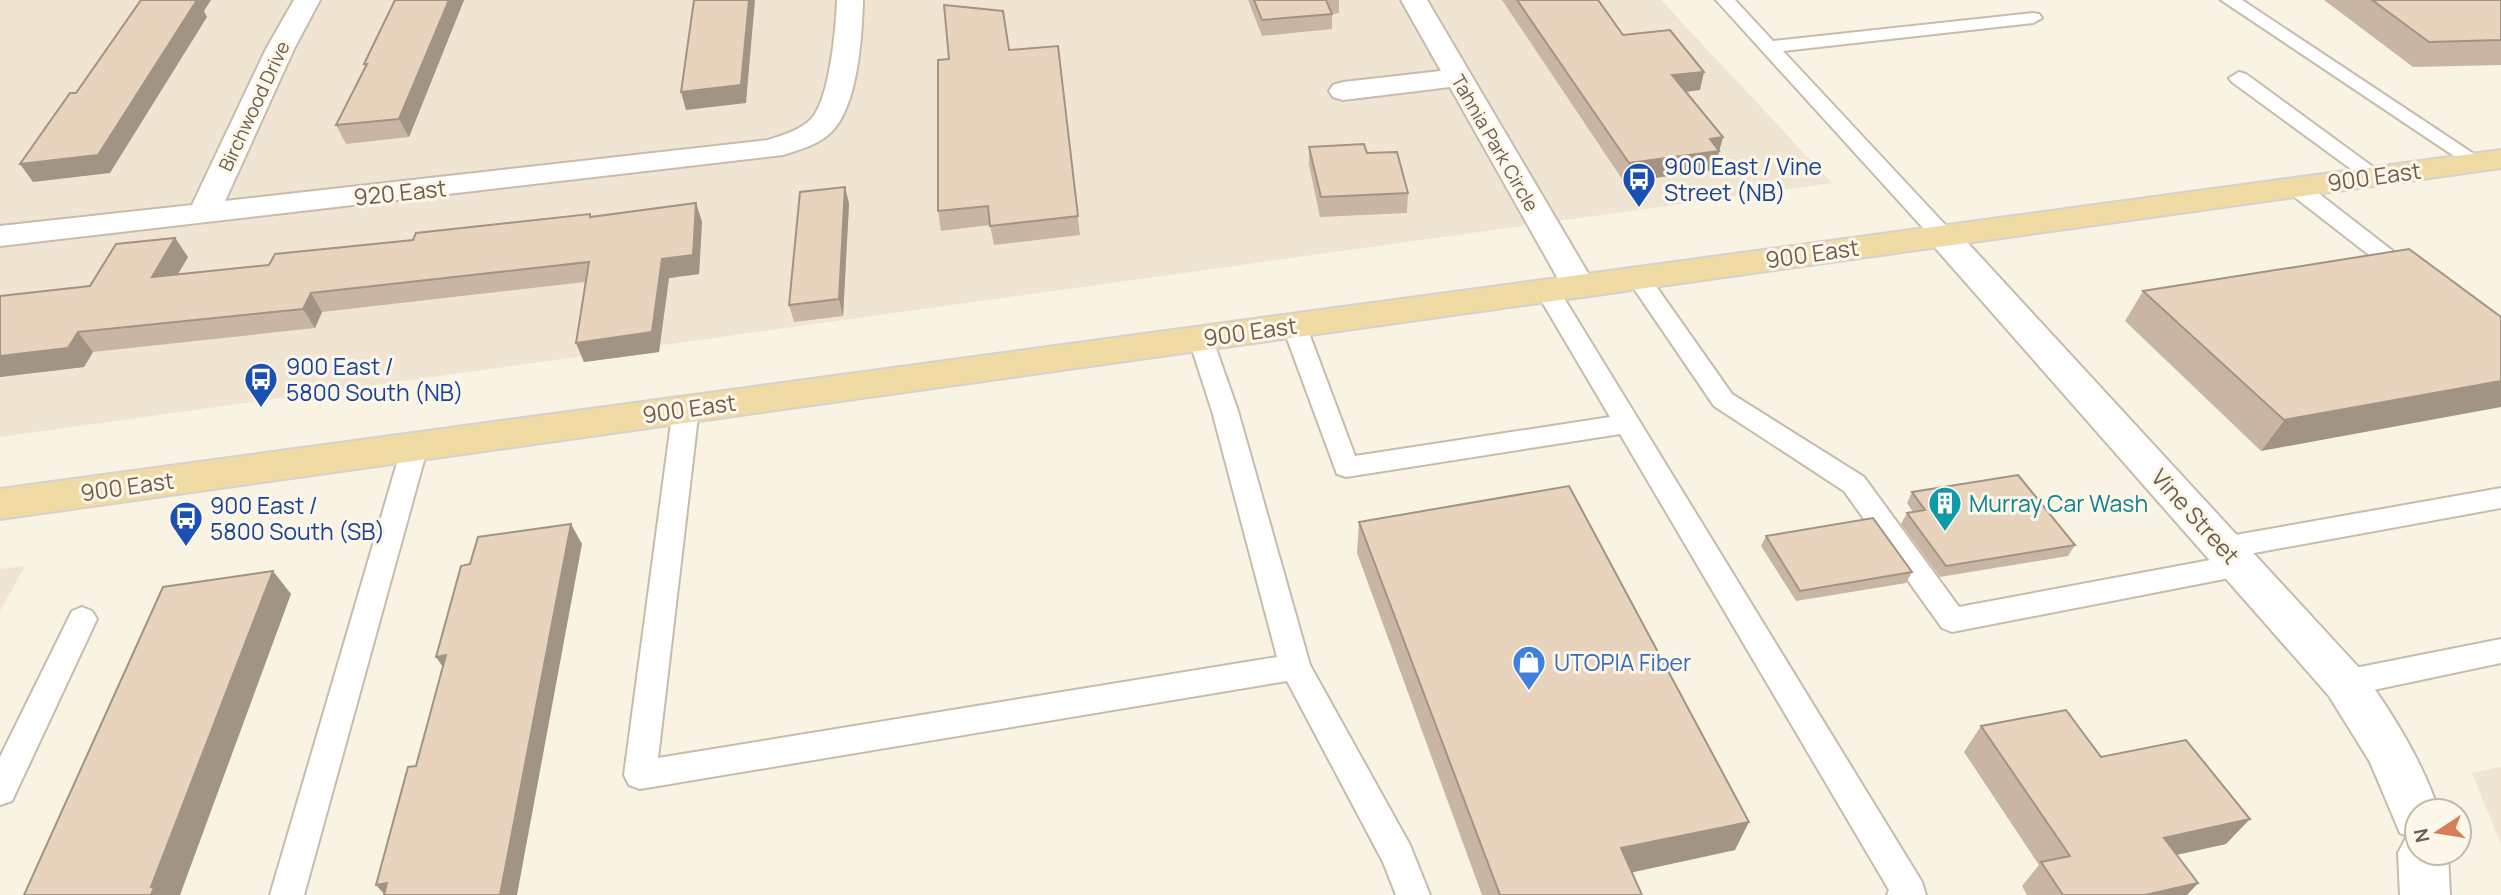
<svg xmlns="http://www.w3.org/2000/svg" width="2501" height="895" font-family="Manrope,sans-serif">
<rect width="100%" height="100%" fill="#f9f3e4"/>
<!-- residential -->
<g fill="#f0e5d3">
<path d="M0,0h1661l171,183 -1832,254z"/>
<path d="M25,566l-25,45v-42z"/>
<path d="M2501,767v77l-29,-71z"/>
</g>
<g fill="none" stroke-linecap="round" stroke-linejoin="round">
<defs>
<g id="service">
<path d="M1716,0h19l38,41 260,-28 6,1 3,4 -9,5 -250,28 167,179 3,5 -3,5h-16z"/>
<path d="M2221,0h21l244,162 -3,4h-14z"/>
<path d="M2239,72l7,2 134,98 4,4 -4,4h-14l-134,-98 -3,-4z"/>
<path d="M2296,181l8,1 112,87 3,5 -3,5h-16l-112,-87 -3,-5 3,-5z"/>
<path d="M1638,270l8,2 86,122 132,83 95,130 262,-49 -7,-2 -4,-8 4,-8 10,-3 277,-49v20l-258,47 7,2 4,8 -4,8 -10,3 -288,56 -10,-4 -98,-137 -130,-85 -88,-129 4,-5z"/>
<path d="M1547,283l8,2 4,5 363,592 4,13h-39l2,-5 -269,-456 -274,43 -9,-3 -55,-149 4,-5 8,-3 8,3 4,5 49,131 255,-39 -75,-127 4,-5z"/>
<path d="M1200,329l9,2 3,6 26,74 72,254 100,180 20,50h-34l-13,-33 -96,-181 -647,108 -11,-4 -5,-10 49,-367 4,-6 9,-3 9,3 4,6 -41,350 619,-101 -65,-246 -24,-74 3,-6z"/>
<path d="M415,437l9,2 4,7 -124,449h-34l132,-449 4,-7z"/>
<path d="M82,607l10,4 5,8 -85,182 -12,4v-48l72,-146z"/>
<path d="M2501,639v24l-156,33 -11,-4 -4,-9 4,-9 11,-4z"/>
</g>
<g id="minor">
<path d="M294,0h26l-26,49 -69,152 543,-61c15,-5 33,-10 44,-22 18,-21 24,-90 25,-118h26c-1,37 -5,111 -35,135 -13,11 -30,15 -45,20l-783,91v-20l192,-21 74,-156z"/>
<path d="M1401,0h26l168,285 -5,8 -12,3 -12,-3 -116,-206 -107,13 -10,-3 -4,-6 4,-6 10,-3 98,-11z"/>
</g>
<path id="tertiary" d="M1942,225l12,3 407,442c32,44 60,89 78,141h-22v42h31l2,42h-50l-2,-42 9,-17 -7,-3 -30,-71 -41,-66 -399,-454 -4,-7 4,-7z"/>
<path id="primary" d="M2501,150v18l-2501,351v-30z"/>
</defs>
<!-- service casing -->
<use href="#service" stroke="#c8bbac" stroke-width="4"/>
<!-- minor casing -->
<use href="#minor" stroke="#c8bbac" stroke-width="4"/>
<!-- tertiary casing -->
<use href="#tertiary" stroke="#c8bbac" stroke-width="4"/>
<!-- primary casing -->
<use href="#primary" stroke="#d6d1cd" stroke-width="4"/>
<!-- service -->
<use href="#service" fill="#fff" fill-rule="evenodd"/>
<!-- minor -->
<use href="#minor" fill="#fff" fill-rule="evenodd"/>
<!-- tertiary -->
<use href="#tertiary" fill="#fff" fill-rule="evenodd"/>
<!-- primary -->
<use href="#primary" fill="#f0dba4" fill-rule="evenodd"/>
</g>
<!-- wall -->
<g fill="#c8b5a3">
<path d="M395,0h69l-55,137 -63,7 -10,-19 29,-58 -1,-3z"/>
<path d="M1248,0h91v13l-7,1v15l-70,7z"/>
<path d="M1502,0h96l25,35 77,55 -15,2 38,45 -9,33 -90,12z"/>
<path d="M2324,0h177v65l-88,2z"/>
<path d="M1058,46l22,189 -86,10 -4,-20 -49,6 -3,-20 11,-152 60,-9z"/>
<path d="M1309,147l58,6 41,40 -1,20 -87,4 -11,-52z"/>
<path d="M845,187l4,17 -6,112 -49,6 -5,-17z"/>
<path d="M696,203l6,19 -3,52 -30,4 -10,74 -75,10 -8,-19 9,-61 -263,30 -7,16 -222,24 -9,15 -84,10v-81l90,-10 85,-48 13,19 -10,17 91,-9 144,-25z"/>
<path d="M2409,249l-148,202 -136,-130 18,-30z"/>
<path d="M1912,492l163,53 -7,11 -128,21 -39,-53 6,-11 6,-1 -6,-9z"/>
<path d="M1359,522l376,328 -103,22 10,23h-160l-125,-342z"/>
<path d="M1766,536l146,36 -6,11 -110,18 -35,-55z"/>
<path d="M1981,726l245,118 -49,11 21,28 -11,12h-160l-5,-9 17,-21 -75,-113z"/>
</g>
<!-- shaded-wall -->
<g fill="#a29484">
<path d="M190,0h21l-7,11 3,6 -97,156 -77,9 -13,-18z"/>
<path d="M449,0h15l-55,137 -10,-18z"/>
<path d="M749,0h6l-9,103 -60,7 -5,-18z"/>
<path d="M1704,72l-4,18 -33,4 5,-19z"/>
<path d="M1723,137l-9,33 -90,12 5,-19 81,-24z"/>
<path d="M845,187l4,17 -6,112 -4,-17z"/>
<path d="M696,203l6,19 -3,52 -30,4 -10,74 -75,10 -8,-19z"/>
<path d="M175,238l13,19 -23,39 -13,-19z"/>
<path d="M311,293l11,19 -7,16 -12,-19z"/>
<path d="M78,332l15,20 -9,15 -84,10v-21z"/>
<path d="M2501,381v26l-240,44 23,-31z"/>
<path d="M571,524l11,20 -65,351h-17z"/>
<path d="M273,571l18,23 -111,301h-29v-8z"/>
<path d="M446,655l3,21 -13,-19z"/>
<path d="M2250,819l-24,25 -84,18 22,-24z"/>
<path d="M1749,822l-14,28 -124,27 10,-29z"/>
<path d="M387,883l-2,12 -9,-10z"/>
<path d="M2198,883l-11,12h-42z"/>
</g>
<!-- building -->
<g fill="#e8d3bd" stroke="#a29484" stroke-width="2">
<path d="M141,0h56l-99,155 -78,9 50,-71h6z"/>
<path d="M395,0h54l-50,119 -63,6 31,-61h-3z"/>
<path d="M694,0h55l-8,85 -60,7z"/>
<path d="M1254,0h72l6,14 -70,6z"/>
<path d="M1517,0h81l25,35 47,-5 34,42 -32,3 51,62 -13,2 9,12 -90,12z"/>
<path d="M2372,0h129v40l-72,2z"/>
<path d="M944,5l59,6 6,39 49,-4 20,170 -88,10 -2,-20 -50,5v-151l11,-1z"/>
<path d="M1364,144l3,9 30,-1 11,41 -87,4 -12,-50z"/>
<path d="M845,187l-6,112 -50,6 11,-113z"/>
<path d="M696,203l-3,52 -31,4 -10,73 -76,11 13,-81 -278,31 -8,16 -225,23 -10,16 -68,8v-60l90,-10 26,-42 59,-6 -23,39 117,-12 6,-11 138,-14 3,-7 174,-19v3z"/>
<path d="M2409,249l92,68v64l-217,39 -141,-129z"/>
<path d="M2018,475l57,70 -129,21 -39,-53 18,-3 -13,-18z"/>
<path d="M1569,486l180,336 -128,26 21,47h-142l-141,-373z"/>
<path d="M1873,518l39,54 -112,19 -34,-55z"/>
<path d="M571,524l-71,371h-116l3,-12 -11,2 32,-118 8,-1 30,-111 -10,2 25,-91 9,-2 8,-27z"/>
<path d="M273,571l-122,316h3l-3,8h-127l139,-308z"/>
<path d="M2066,710l35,47 85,-17 64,79 -86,19 34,45 -53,12h-82l-22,-33 29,-6 -89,-130z"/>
</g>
<!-- icons -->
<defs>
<symbol id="bus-pin" viewBox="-11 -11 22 30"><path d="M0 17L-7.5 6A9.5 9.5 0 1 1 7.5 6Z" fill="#1a4fb4" stroke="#fdf7ea"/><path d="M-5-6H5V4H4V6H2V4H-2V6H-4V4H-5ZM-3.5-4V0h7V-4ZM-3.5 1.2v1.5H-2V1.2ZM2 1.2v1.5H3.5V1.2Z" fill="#fff"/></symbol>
<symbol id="building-pin" viewBox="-11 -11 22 30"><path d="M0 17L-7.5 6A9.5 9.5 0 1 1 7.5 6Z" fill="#0f9aa8" stroke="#fdf7ea"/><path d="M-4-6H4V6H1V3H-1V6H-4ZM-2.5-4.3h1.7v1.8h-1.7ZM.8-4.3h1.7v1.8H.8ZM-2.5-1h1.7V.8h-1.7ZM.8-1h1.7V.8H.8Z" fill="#fff"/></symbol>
<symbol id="shop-pin" viewBox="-11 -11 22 30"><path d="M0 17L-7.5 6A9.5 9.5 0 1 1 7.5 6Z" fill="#3f7fe0" stroke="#fdf7ea"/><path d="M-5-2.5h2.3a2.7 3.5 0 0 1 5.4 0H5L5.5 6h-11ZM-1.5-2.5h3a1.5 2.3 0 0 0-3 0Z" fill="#fff"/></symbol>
</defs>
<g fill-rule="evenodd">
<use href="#bus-pin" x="1620" y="160" width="38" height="52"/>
<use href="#bus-pin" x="242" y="360" width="38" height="52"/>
<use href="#building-pin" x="1926" y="484" width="38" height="52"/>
<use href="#bus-pin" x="167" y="499" width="38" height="52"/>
<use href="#shop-pin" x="1510" y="643" width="38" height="52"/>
</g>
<g text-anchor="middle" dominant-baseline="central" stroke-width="6" stroke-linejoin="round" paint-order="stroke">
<!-- far-street labels -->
<g font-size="19" fill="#6e5c4d" stroke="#fdf7ea">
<text transform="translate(254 106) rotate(-65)">Birchwood Drive</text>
<text transform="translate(1495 143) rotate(60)">Tahnia Park Circle</text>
</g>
<!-- transit labels -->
<g font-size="23" fill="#164399" stroke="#fdf7ea" text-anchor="start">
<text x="1664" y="166">900 East / Vine<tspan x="1664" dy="26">Street (NB)</tspan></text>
<text x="286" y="366">900 East /<tspan x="286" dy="26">5800 South (NB)</tspan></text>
<text x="210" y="505">900 East /<tspan x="210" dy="26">5800 South (SB)</tspan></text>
</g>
<!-- street labels -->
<g font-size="23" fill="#6e5c4d" stroke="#fdf7ea">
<text transform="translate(2374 176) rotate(-8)">900 East</text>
<text transform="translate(400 192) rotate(-6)">920 East</text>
<text transform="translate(1812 253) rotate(-8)">900 East</text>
<text transform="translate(1250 331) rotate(-8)">900 East</text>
<text transform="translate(689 408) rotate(-8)">900 East</text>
<text transform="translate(127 486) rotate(-8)">900 East</text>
<text transform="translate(2196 516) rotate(48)">Vine Street</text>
</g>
<!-- culture labels -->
<g font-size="23" fill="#0d838f" stroke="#fdf7ea" text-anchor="start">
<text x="1969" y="503">Murray Car Wash</text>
</g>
<!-- shop labels -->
<g font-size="23" fill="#366cbe" stroke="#fdf7ea" text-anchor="start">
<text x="1554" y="662">UTOPIA Fiber</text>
</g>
</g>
<!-- north arrow -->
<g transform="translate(2438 832) rotate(258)"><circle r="33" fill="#fdf7ea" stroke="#c4b9ab" stroke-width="2"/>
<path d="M0-5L12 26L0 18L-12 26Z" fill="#d57e57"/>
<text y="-10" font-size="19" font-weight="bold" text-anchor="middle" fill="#6e5c4d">N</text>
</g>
</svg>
